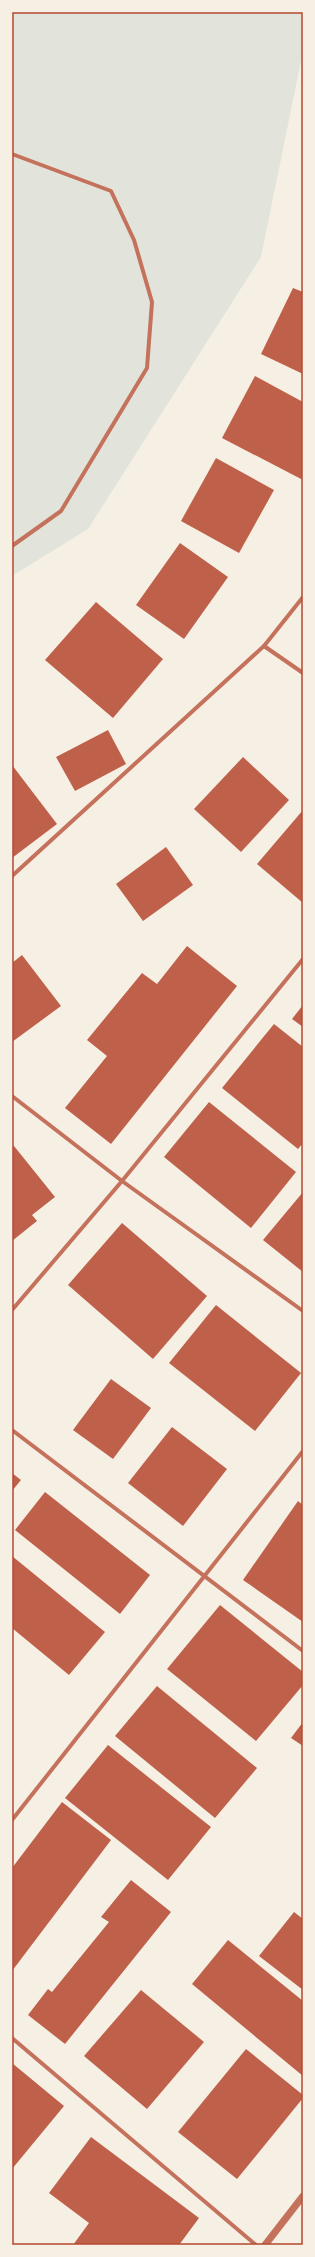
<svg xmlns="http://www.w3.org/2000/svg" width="315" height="2257" font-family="'Archivo Narrow',sans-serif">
<rect width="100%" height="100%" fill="#f6efe4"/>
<!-- green -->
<path fill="#e2e4dc" d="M12,12h291v39l-42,206 -173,272 -76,47z"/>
<!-- building -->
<g fill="#bf614a">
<path d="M293,288l10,4v82l-42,-20z"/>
<path d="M255,376l48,26v78l-81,-42z"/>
<path d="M216,458l58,32 -35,63 -58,-32z"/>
<path d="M180,543l48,34 -44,62 -48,-34z"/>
<path d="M96,602l67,57 -50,59 -68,-58z"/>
<path d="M108,730l18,34 -51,27 -19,-34z"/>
<path d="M243,757l46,43 -48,52 -47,-43z"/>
<path d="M12,765l45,59 -45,34z"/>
<path d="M303,810v93l-46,-39z"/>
<path d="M166,847l27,38 -50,36 -27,-37z"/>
<path d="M187,946l50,40 -126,158 -46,-36 42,-52 -20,-16 55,-67 15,11z"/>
<path d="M22,955l39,51 -49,36v-79z"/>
<path d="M303,1005v22l-11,-8z"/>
<path d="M274,1024l29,23v96l-5,6 -76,-61z"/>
<path d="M209,1102l87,70 -45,56 -87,-71z"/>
<path d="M14,1146l41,51 -23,18 5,6 -25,20v-94z"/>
<path d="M303,1192v80l-40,-32z"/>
<path d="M122,1223l85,73 -54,63 -85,-74z"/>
<path d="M216,1305l85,68 -46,58 -86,-68z"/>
<path d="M111,1379l40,29 -38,51 -40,-29z"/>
<path d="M172,1427l55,42 -44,57 -55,-43z"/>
<path d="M12,1473l9,7 -9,11z"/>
<path d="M45,1492l105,83 -30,39 -105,-84z"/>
<path d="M298,1501l5,4v117l-60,-42z"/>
<path d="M12,1556l93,76 -36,43 -57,-47z"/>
<path d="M220,1605l83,67v13l-47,56 -89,-72z"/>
<path d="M157,1686l100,82 -42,50 -100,-82z"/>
<path d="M303,1722v24l-12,-8z"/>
<path d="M108,1745l103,82 -43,53 -103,-82z"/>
<path d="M62,1802l49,38 -99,131v-103z"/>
<path d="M131,1880l40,32 -106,132 -37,-29 20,-26 4,3 57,-70 -8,-5z"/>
<path d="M294,1912l9,7v71l-44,-34z"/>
<path d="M228,1940l75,61v75l-111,-92z"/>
<path d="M141,1990l63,52 -57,67 -63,-53z"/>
<path d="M246,2049l57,46v3l-66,81 -59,-47z"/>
<path d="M12,2063l52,43 -52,63z"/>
<path d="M91,2137l108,81 -20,27h-106l16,-22 -40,-30z"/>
</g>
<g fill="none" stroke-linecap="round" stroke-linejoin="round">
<!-- minor -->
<g stroke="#c5725c" stroke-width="4">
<path d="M12,154l99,37 23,49 18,62 -5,66 -86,143 -49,35"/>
<path d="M264,646l39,27"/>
<path d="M12,876l252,-230 39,-49"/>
<path d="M12,1096l110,85 181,130"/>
<path d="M12,1310l110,-129 181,-222"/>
<path d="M12,1430l291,221"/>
<path d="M12,1820l291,-369"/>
<path d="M12,2038l244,207"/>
</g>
<!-- tertiary -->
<path stroke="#c5725c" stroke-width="7" d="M265,2245l38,-49"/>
</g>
<!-- border -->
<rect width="315" height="2257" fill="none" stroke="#f6efe4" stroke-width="26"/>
<rect x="13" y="13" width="289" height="2231" fill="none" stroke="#b5482f" stroke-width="1.5"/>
</svg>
